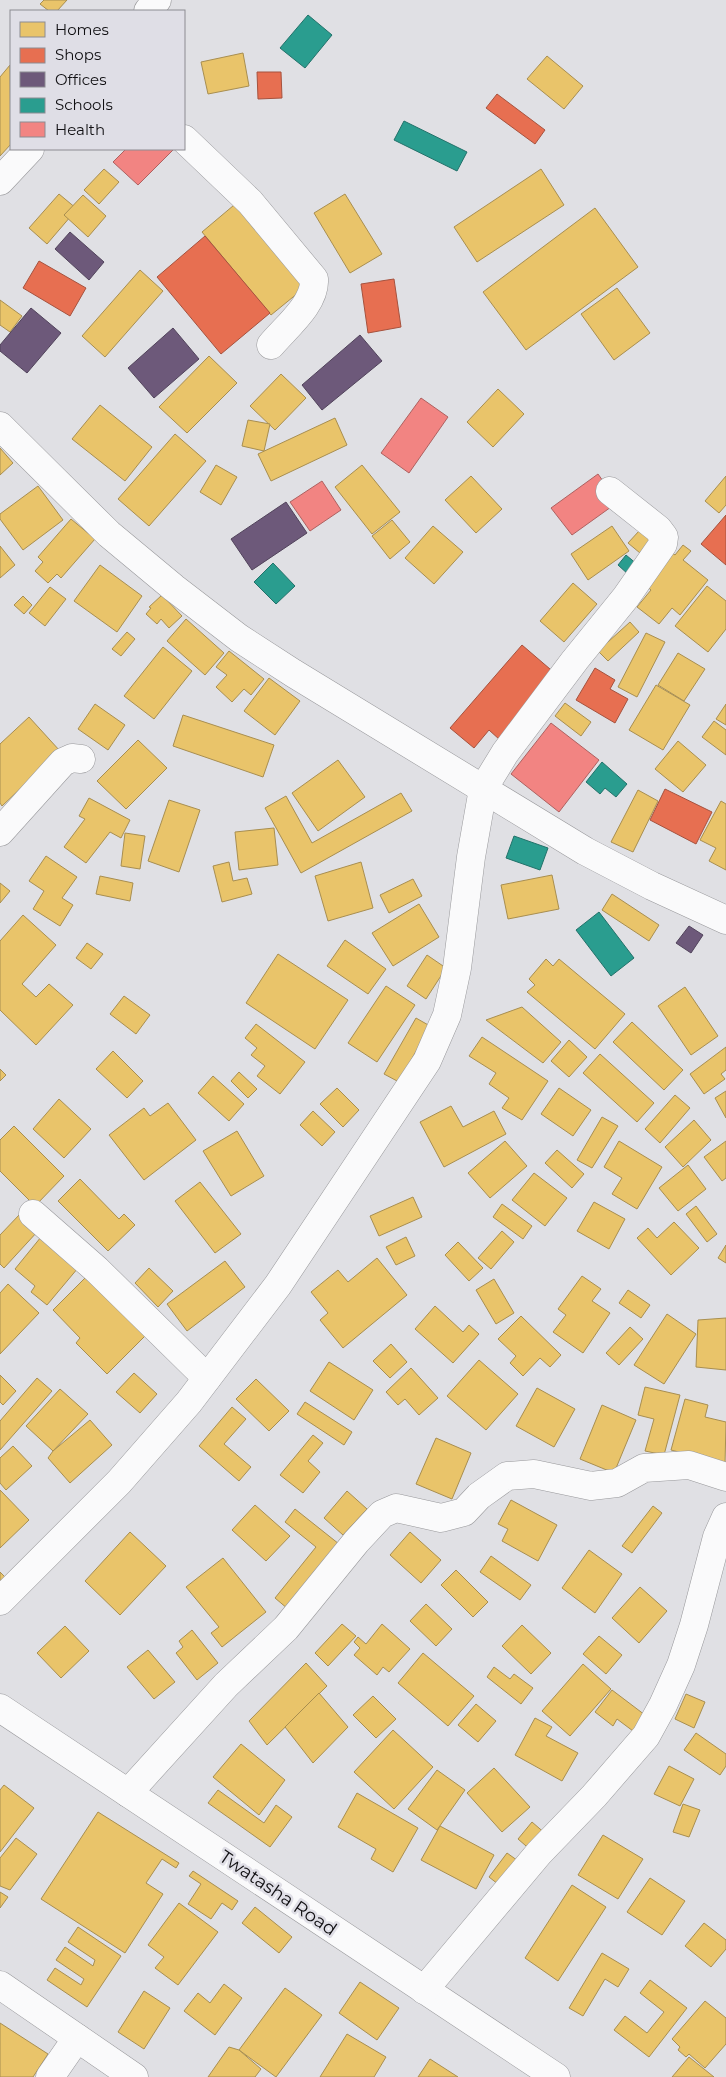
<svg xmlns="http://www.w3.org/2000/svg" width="726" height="2077" font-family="Montserrat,sans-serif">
<rect width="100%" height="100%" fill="#e0e0e4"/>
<!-- homes -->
<g fill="#e9c46a" stroke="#a88e50">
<path d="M44,0h23l-10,11h-8l-9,-7z"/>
<path d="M243,53l6,33 -41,8 -7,-32z"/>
<path d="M547,56l36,30 -19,23 -37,-30z"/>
<path d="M10,65l1,79 -11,12v-79z"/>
<path d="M104,169l15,13 -20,22 -15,-14z"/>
<path d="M541,169l23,36 -87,57 -23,-35z"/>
<path d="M59,194l18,15 -30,35 -18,-16z"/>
<path d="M345,194l37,60 -32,19 -36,-60z"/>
<path d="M83,195l23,21 -18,21 -24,-22z"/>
<path d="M240,200l69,84 -38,31 -69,-83z"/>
<path d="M595,208l43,59 -112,83 -43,-58z"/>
<path d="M140,270l23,21 -58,66 -23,-21z"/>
<path d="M617,288l33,45 -36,27 -33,-46z"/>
<path d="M0,300l22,16 -12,16 -10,-7z"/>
<path d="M209,356l28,27 -50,50 -28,-26z"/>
<path d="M281,374l25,24 -31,32 -25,-24z"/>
<path d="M498,389l26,25 -31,33 -26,-25z"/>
<path d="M100,405l52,42 -27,34 -53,-42z"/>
<path d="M335,418l12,27 -76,36 -13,-27z"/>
<path d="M248,420l22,4 -6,27 -22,-5z"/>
<path d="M175,434l31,27 -57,65 -31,-27z"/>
<path d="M0,448l13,15 -13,12z"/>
<path d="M216,465l21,12 -16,28 -21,-13z"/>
<path d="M362,465l38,47 -28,22 -37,-47z"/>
<path d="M471,476l31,33 -26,24 -31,-33z"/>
<path d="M726,476v29l-7,8 -14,-12z"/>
<path d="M38,486l25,34 -40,30 -23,-31v-5z"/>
<path d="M71,519l24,20 -34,39 -4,-4 -9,9 -13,-12 8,-9 -5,-5z"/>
<path d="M392,520l18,22 -20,17 -18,-23z"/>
<path d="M433,526l30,26 -29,32 -29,-26z"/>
<path d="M612,526l17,25 -41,29 -17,-26z"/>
<path d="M639,531l12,10 -11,12 -12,-10z"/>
<path d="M683,545l8,6 -8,9 25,20 -28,35 -8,-7 -13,16 -22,-17 14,-17 -8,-7 27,-32 5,4z"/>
<path d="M0,546l15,19 -15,13z"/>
<path d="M100,565l42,31 -25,36 -43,-31z"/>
<path d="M573,583l24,21 -33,38 -24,-21z"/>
<path d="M707,586l19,15v28l-18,23 -33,-26z"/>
<path d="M50,587l16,12 -21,27 -16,-13z"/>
<path d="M162,595l20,21 -13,12 -8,-9 -4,5 -11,-10 5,-6 -2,-1z"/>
<path d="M23,596l9,9 -8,9 -10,-9z"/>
<path d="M186,619l38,34 -19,22 -38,-34z"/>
<path d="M630,622l9,10 -31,29 -10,-10z"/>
<path d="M127,632l8,7 -14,17 -9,-7z"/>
<path d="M646,633l19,9 -28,55 -19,-10z"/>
<path d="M163,647l29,24 -38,48 -30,-23z"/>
<path d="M229,651l35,28 -13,16 -7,-6 -12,13 -16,-15 11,-12 -11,-8z"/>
<path d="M678,653l27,16 -21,32 -26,-16z"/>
<path d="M269,678l31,23 -25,34 -31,-24z"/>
<path d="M656,685l34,20 -27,45 -34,-20z"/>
<path d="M565,703l26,19 -10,14 -26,-20z"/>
<path d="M95,704l30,21 -17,25 -30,-21z"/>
<path d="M726,704v21l-10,-6z"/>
<path d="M183,715l91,30 -11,32 -90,-31z"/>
<path d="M29,717l31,34 -58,55 -2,-3v-59z"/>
<path d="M714,721l12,9v25l-24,-18z"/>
<path d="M138,740l29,28 -41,41 -29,-28z"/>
<path d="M678,741l28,24 -23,27 -28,-23z"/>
<path d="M338,760l27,37 -47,34 -26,-38z"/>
<path d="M638,790l20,11 -25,51 -22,-10z"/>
<path d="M401,793l11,18 -111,62 -36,-65 21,-12 26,47z"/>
<path d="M89,798l41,22 -9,18 -11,-6 -24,31 -22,-16 21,-28 -6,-3z"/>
<path d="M169,800l31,10 -21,62 -31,-11z"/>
<path d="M721,801l5,3v66l-17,-9 7,-13 -16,-8z"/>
<path d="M274,828l4,37 -39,5 -4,-38z"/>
<path d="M125,833l20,3 -5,33 -19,-3z"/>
<path d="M46,856l31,21 -15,21 11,7 -13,21 -27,-17 11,-18 -15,-10z"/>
<path d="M229,862l4,19 14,-3 5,16 -30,8 -9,-36z"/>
<path d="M361,862l12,46 -45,13 -13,-45z"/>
<path d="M552,875l7,34 -51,10 -7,-34z"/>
<path d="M100,876l33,7 -3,18 -34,-7z"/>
<path d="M413,879l9,17 -33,17 -9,-18z"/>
<path d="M0,883l10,8 -10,12z"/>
<path d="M612,894l47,31 -10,16 -47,-31z"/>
<path d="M419,904l20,33 -46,29 -21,-33z"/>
<path d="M23,915l33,30 -34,39 14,13 13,-13 24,21 -37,40 -36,-35v-69z"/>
<path d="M345,940l41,29 -18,25 -41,-28z"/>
<path d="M87,943l16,11 -12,15 -15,-11z"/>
<path d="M278,954l70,46 -33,49 -69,-46z"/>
<path d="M427,955l19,13 -20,31 -19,-13z"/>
<path d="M546,959l7,7 6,-7 66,55 -30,35 -68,-57 8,-7 -6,-6z"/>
<path d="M386,986l29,19 -38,57 -29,-19z"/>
<path d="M685,987l33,49 -27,19 -33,-49z"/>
<path d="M124,996l26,19 -14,19 -26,-20z"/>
<path d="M522,1007l39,35 -18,21 -57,-43z"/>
<path d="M416,1018l14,8 -31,56 -15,-8z"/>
<path d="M632,1022l51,48 -19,20 -51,-48z"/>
<path d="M256,1024l49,38 -25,32 -23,-18 8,-10 -14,-11 6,-7 -12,-10z"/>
<path d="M482,1037l66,44 -26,39 -20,-12 7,-10 -20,-14 7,-11 -27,-17z"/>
<path d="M569,1040l18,17 -18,20 -18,-16z"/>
<path d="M726,1047v23l-5,4 4,5 -21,15 -14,-20z"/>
<path d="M113,1051l30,30 -16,17 -31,-29z"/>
<path d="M600,1054l54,49 -17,19 -54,-49z"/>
<path d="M0,1069l6,6 -6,6z"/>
<path d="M239,1072l18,17 -9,9 -17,-17z"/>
<path d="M213,1076l31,28 -15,17 -31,-28z"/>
<path d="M337,1088l22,22 -16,17 -23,-23z"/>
<path d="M559,1088l32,22 -18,26 -32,-22z"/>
<path d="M726,1091v27l-11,-20z"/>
<path d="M675,1095l15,13 -30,35 -15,-14z"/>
<path d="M59,1099l32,30 -27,29 -31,-29z"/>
<path d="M168,1103l28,37 -52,40 -35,-45 35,-27 6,8z"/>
<path d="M451,1106l12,21 31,-16 12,23 -62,33 -24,-45z"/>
<path d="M313,1111l22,21 -13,14 -22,-21z"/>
<path d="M602,1117l16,9 -26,42 -15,-8z"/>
<path d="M694,1120l17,20 -28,27 -18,-20z"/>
<path d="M14,1126l50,50 -29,30 -35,-35v-31z"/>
<path d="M237,1131l27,45 -33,20 -28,-45z"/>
<path d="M505,1141l22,25 -37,32 -22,-25z"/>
<path d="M619,1141l43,26 -25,42 -25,-15 10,-16 -18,-11z"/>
<path d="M726,1141v37l-4,3 -18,-24z"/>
<path d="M557,1150l27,24 -12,14 -27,-25z"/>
<path d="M688,1165l18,24 -28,22 -19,-23z"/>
<path d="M534,1173l33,25 -22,28 -33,-26z"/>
<path d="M80,1179l39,40 5,-5 11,11 -27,26 -50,-50z"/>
<path d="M200,1182l41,52 -26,19 -40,-52z"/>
<path d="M413,1197l9,20 -43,19 -9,-20z"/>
<path d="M594,1202l31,17 -16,30 -32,-18z"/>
<path d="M502,1204l30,22 -9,13 -30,-22z"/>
<path d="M696,1206l21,28 -10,8 -21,-28z"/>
<path d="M20,1214l18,17 -34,37 -4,-4v-29z"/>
<path d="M674,1222l25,26 -28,27 -34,-37 11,-10 9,10z"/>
<path d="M502,1231l12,11 -23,27 -13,-11z"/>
<path d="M41,1237l37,31 -31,37 -16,-13 4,-6 -20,-17z"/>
<path d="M406,1237l9,19 -19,9 -10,-18z"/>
<path d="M458,1242l25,26 -14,13 -24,-26z"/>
<path d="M726,1245v18l-8,-5z"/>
<path d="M377,1258l30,37 -64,53 -23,-28 8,-7 -17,-21 27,-22 10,12z"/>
<path d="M225,1261l20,26 -58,44 -20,-27z"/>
<path d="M149,1268l24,23 -15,16 -23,-24z"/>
<path d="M87,1276l58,60 -38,38 -31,-31 4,-5 -27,-28z"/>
<path d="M582,1276l19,13 -9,12 18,12 -27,40 -30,-21 13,-17 -8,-6z"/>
<path d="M494,1279l20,34 -18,11 -20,-34z"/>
<path d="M8,1284l31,29 -39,41v-61z"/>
<path d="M628,1290l22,15 -9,13 -22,-15z"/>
<path d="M435,1306l28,26 6,-7 10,9 -26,29 -38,-34z"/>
<path d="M667,1314l29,20 -32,50 -30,-19z"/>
<path d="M521,1316l40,39 -11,12 -10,-9 -17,18 -13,-13 6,-7 -18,-17z"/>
<path d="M726,1318v52l-30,-3 2,-47z"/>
<path d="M630,1327l13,12 -24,26 -13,-12z"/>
<path d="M391,1344l16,18 -17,16 -17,-17z"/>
<path d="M479,1360l39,34 -32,36 -39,-34z"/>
<path d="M329,1362l44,28 -19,30 -44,-29z"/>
<path d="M411,1368l27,30 -19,17 -14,-16 -7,6 -12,-13z"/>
<path d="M134,1373l23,21 -17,19 -24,-21z"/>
<path d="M0,1375l16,16 -13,14 -3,-3z"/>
<path d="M37,1378l15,13 -52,59v-29z"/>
<path d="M256,1379l33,32 -20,20 -33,-32z"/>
<path d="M645,1387l35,8 -16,60 -19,-4 9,-32 -16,-4z"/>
<path d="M537,1388l38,21 -21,38 -38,-21z"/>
<path d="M60,1389l28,25 -35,37 -27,-25z"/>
<path d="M685,1399l23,6 -3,12 21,5 -1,42 -54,-14z"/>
<path d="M305,1402l47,30 -8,13 -47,-31z"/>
<path d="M602,1405l34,15 -22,53 -34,-14z"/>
<path d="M232,1407l14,12 -22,25 27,23 -12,14 -40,-35z"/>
<path d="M90,1420l22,25 -42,38 -22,-25 5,-7z"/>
<path d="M313,1435l10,8 -15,18 12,11 -17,21 -23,-18z"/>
<path d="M436,1438l35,15 -19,46 -36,-15z"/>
<path d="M13,1446l19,20 -26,24 -6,-7v-25z"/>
<path d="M0,1490l29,30 -29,28z"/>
<path d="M347,1491l20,18 -24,26 -19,-17z"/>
<path d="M511,1500l46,25 -19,36 -36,-20 6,-12 -10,-5z"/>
<path d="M255,1505l35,31 -24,25 -34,-31z"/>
<path d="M653,1506l9,7 -30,40 -10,-7z"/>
<path d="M295,1509l44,35 -51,65 -13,-11 41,-51 -31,-25z"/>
<path d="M130,1532l36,34 -46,49 -35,-34z"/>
<path d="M410,1532l31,28 -20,23 -31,-28z"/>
<path d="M589,1550l33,24 -27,39 -33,-25z"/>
<path d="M491,1556l40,29 -11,15 -40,-28z"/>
<path d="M223,1558l43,54 -44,35 -11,-14 8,-6 -33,-40z"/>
<path d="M456,1570l32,32 -15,15 -32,-32z"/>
<path d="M0,1572l6,6 -6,5z"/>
<path d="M640,1587l27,24 -28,32 -27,-25z"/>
<path d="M426,1604l26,25 -16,17 -26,-25z"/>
<path d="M342,1624l14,12 -28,30 -13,-13z"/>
<path d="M382,1624l28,25 -21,23 -6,-5 -6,8 -23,-20 6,-7 -6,-6 4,-5 8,7z"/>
<path d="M522,1625l29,28 -20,21 -29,-28z"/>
<path d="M65,1626l24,25 -28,27 -24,-25z"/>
<path d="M192,1630l26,33 -21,17 -21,-27 7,-6 -4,-6z"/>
<path d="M599,1636l23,19 -16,19 -23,-20z"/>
<path d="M148,1650l27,32 -21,17 -27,-32z"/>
<path d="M423,1653l51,43 -26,30 -50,-43z"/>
<path d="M306,1663l21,23 -60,59 -18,-24z"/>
<path d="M583,1664l28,25 -41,47 -28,-25z"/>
<path d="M494,1667l16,12 4,-5 19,14 -12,16 -34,-27z"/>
<path d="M612,1690l33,25 -12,16 -16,-12 -4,7 -18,-14z"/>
<path d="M319,1693l29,34 -35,36 -28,-36z"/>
<path d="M686,1694l19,8 -11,26 -19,-9z"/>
<path d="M373,1696l23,23 -20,19 -23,-23z"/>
<path d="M476,1704l20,17 -18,21 -20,-17z"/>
<path d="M535,1718l17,9 -6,9 32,17 -16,28 -47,-26z"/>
<path d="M393,1730l40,37 -39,42 -40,-37z"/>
<path d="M696,1733l30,21v12l-6,9 -36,-25z"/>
<path d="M241,1744l44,36 -26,35 -46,-38z"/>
<path d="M669,1766l25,13 -14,27 -26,-12z"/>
<path d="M494,1768l36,39 -28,25 -35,-39z"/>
<path d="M437,1770l28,20 -28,40 -29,-21z"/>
<path d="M4,1785l30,23 -34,44v-62z"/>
<path d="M218,1790l46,33 12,-18 16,12 -22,30 -62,-44z"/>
<path d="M357,1793l61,35 -25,44 -22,-13 5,-10 -38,-22z"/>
<path d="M683,1804l17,6 -11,27 -16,-5z"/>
<path d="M98,1812l81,51 -3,5 -14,-9 -16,24 17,11 -38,59 -84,-54z"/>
<path d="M532,1822l15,13 -14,17 -15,-13z"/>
<path d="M440,1826l54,29 -18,34 -55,-29z"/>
<path d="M603,1835l40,24 -25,40 -40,-24z"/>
<path d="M16,1838l21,16 -27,36 -10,-4v-28z"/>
<path d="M507,1853l14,10 -18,25 -14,-11z"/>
<path d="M193,1871l45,30 -6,9 -10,-7 -11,16 -23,-15 13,-20 -12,-8z"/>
<path d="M650,1878l35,23 -23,34 -35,-23z"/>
<path d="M572,1885l34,22 -48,74 -33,-23z"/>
<path d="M0,1892l8,5 -8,11z"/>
<path d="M179,1903l39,29 -40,53 -23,-17 9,-11 -16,-12z"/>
<path d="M255,1907l37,30 -13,16 -37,-30z"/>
<path d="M704,1923l22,17v9l-15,18 -26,-21z"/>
<path d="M78,1927l43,29 -34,51 -40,-27 8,-12 26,17 3,-6 -28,-19 9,-13 28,19 2,-6 -27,-18z"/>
<path d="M602,1953l27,16 -11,18 -13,-8 -22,37 -14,-8z"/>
<path d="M650,1980l37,28 -38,49 -35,-27 11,-14 22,17 17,-21 -24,-19z"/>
<path d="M360,1982l39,26 -22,32 -38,-27z"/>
<path d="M224,1984l18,14 -27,37 -31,-24 14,-18 12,10z"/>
<path d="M285,1988l37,27 -46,62 -37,-27z"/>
<path d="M144,1991l26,17 -26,41 -26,-17z"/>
<path d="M705,2001l21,17v26l-21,24 -16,-14 -3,3 -8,-7 2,-3 -8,-8z"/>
<path d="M0,2023l48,31 -15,23h-33z"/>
<path d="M347,2034l39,23 -12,20h-54z"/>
<path d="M229,2047l10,3 22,19 -6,8h-47z"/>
<path d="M689,2057l25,20h-42z"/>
<path d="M430,2059l28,18h-40z"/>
</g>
<!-- shops -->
<g fill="#e76f51" stroke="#a6523e">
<path d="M257,72h24l1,26 -24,1z"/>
<path d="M497,94l48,36 -10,14 -49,-36z"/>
<path d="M205,236l65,77 -49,41 -64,-77z"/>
<path d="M39,261l47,27 -16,28 -47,-28z"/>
<path d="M394,279l7,48 -33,6 -7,-49z"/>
<path d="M726,515v50l-25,-21z"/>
<path d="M522,645l35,30 -57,65 -11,-10 -15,18 -24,-20z"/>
<path d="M595,668l20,12 -5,9 18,10 -13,24 -39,-23z"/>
<path d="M665,789l47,23 -16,32 -46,-24z"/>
</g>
<!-- offices -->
<g fill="#6d597a" stroke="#51435b">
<path d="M70,232l34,30 -15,18 -34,-31z"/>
<path d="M31,308l30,25 -34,40 -27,-22v-6z"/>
<path d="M173,328l26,31 -45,39 -26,-30z"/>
<path d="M360,335l22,26 -60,49 -20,-25z"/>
<path d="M286,502l21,31 -55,37 -21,-31z"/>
<path d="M689,926l14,9 -12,18 -15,-10z"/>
</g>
<!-- schools -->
<g fill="#2a9d8f" stroke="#22726a">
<path d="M308,15l24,20 -27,33 -25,-20z"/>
<path d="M404,121l63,31 -10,19 -63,-31z"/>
<path d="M626,555l12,10 -9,10 -11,-10z"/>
<path d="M273,563l22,23 -19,18 -22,-22z"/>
<path d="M602,762l25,22 -11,13 -11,-9 -5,6 -14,-12z"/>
<path d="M514,836l34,12 -8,22 -34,-12z"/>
<path d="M599,912l35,46 -23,18 -35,-46z"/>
</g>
<!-- health -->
<g fill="#f28482" stroke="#ae6160">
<path d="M126,149h48l-36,36 -25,-23z"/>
<path d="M421,398l27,19 -39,56 -28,-20z"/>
<path d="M598,474l20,28 -46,33 -21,-27z"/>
<path d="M322,481l19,29 -31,21 -20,-29z"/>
<path d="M551,723l48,37 -40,52 -48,-38z"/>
</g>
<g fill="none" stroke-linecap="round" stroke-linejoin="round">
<defs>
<g id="minor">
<path d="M148,11l9,-11"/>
<path d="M184,139l66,63 64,77c2,24 -28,48 -43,66"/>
<path d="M0,181l30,-32"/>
<path d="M0,426l109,108 65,54 65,50 54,35 292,178 67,35 74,34"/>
<path d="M0,832l63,-70 9,-4 9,1"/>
<path d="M33,1214l64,56 110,108"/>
<path d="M0,1601l119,-119 70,-80 89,-117 149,-224 20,-46 10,-47 14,-111 12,-68 22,-36 70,-93 51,-63 37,-53 1,-7 -6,-8 -48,-38"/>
<path d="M0,1708l556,369"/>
<path d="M128,1793l98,-108 60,-57 70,-86 26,-28 14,-6 45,10 23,-6 15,-16 28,-20 27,-2 57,12 26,-3 27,-15 45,-3 37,12"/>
<path d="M0,1985l134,92"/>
<path d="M424,1990l115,-137 55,-57 52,-60 17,-31 18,-40 13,-40 23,-88 9,-20"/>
<path d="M50,2077l27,-39"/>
</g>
</defs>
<!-- minor casing -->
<use href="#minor" stroke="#98989b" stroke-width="29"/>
<!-- minor -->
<use href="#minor" stroke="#fafafb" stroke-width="28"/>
</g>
<g text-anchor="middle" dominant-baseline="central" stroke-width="5" stroke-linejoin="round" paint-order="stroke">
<!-- street labels -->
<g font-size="18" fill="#100f12" stroke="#dfdee6">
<text transform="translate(278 1893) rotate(34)">Twatasha Road</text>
</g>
</g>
<!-- legend -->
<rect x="10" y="10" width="175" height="140" fill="#dfdee6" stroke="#8c8b91"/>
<rect x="20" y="22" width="25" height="15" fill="#e9c46a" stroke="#8c8b91"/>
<text x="55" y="35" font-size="15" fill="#100f12">Homes</text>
<rect x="20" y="48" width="25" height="15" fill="#e76f51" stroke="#8c8b91"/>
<text x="55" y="60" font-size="15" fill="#100f12">Shops</text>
<rect x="20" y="72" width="25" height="15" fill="#6d597a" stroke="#8c8b91"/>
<text x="55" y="85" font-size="15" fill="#100f12">Offices</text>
<rect x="20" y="98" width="25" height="15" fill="#2a9d8f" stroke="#8c8b91"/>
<text x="55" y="110" font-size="15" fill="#100f12">Schools</text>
<rect x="20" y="122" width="25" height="15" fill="#f28482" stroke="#8c8b91"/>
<text x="55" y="135" font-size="15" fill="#100f12">Health</text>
</svg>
